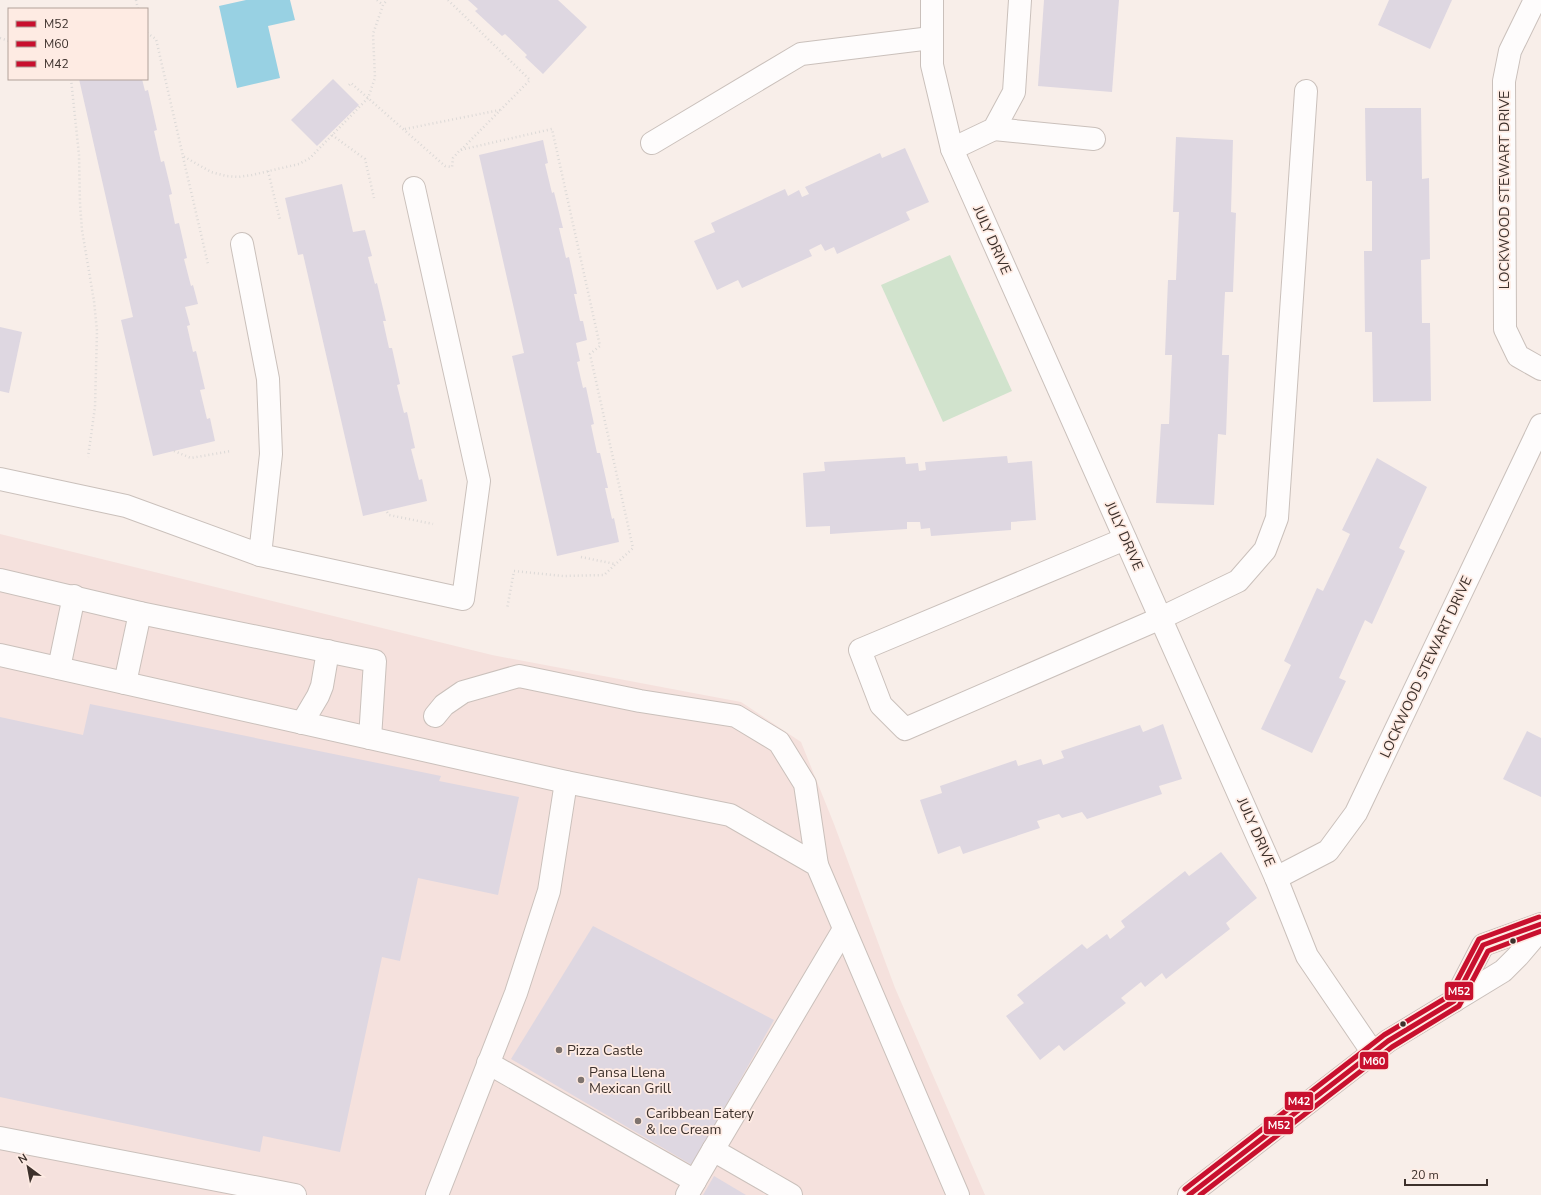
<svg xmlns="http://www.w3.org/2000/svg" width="1541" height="1195" font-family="'Nunito Sans',sans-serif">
<rect width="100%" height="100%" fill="#f8eee9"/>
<!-- commercial -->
<path fill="#f5e1dd" d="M0,534l492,121 249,47 60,40 33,82 61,164 90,207h-985z"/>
<!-- green -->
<path fill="#d1e3cd" d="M950,255l62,136 -69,31 -62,-137z"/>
<!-- water -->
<path fill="#98d1e3" d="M246,0h44l5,20 -27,6 12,52 -43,10 -18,-82z"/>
<!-- building -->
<g fill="#ded7e1">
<path d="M468,0h90l29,27 -44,47 -18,-17 2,-2 -22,-21 -3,2 -27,-25 3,-2z"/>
<path d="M1044,0h75l-7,92 -74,-6z"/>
<path d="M1389,0h63l-22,49 -52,-24z"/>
<path d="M79,79h63l3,12 3,-1 9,40 -3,1 7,31 3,-1 8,33 -3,1 6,29 4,-1 8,35 -3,1 7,27 2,-1 5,19 -13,3 5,18 -3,1 6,26 3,-1 9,38 -5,1 7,29 3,-1 5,23 -62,15 -32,-136 12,-3z"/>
<path d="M333,79l26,26 -42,41 -26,-26z"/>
<path d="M1365,108h56l1,71 7,-1 1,81 -9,1 1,63h8l1,78 -58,1 -1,-70h-7l-1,-81h8v-70h-6z"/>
<path d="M1176,137l57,3 -2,72 5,1 -3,79h-8l-3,63h7l-3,80 -8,-1 -4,71 -58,-2 5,-79h8l3,-69h-7l3,-75h8l3,-68h-6z"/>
<path d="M543,140l5,23 -3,1 7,29 2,-1 9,36h-4l7,30 3,-1 8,37h-3l6,27h3l4,19 -11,3 4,18 -3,1 6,26 3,-1 8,37 -3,1 6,28h3l8,35h-3l7,31 2,-1 5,24 -62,14 -45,-200 12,-3 -45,-198z"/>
<path d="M905,148l24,54 -23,10 4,8 -73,34 -3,-7 -9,4 -4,-7 -12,6 3,6 -70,32 -4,-8 -21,10 -23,-49 21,-9 -4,-9 74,-34 3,7 11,-6 3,7 7,-3 -4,-7 75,-34 2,5z"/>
<path d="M342,184l11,48 12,-2 7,26 -4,1 7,27 2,-1 9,38h-3l6,27h3l8,36 -3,1 7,28 3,-1 8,36 -4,1 8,31 3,-1 5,22 -64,15 -60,-262 -5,1 -13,-57z"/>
<path d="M0,327l22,5 -13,61 -9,-2z"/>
<path d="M1007,456l1,7 24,-2 4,59 -25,2v8l-80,6 -1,-8 -9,1 -1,-7h-13v7l-77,5v-8l-24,1 -3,-54 22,-2 -1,-9 81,-5 1,7 12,-1 1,8 7,-1 -1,-8z"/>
<path d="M1377,458l50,29 -28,61 6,3 -33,73 -7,-4 -26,58 7,3 -34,72 -51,-24 30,-64 -7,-4 33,-73 6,3 27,-57 -8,-4z"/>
<path d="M90,704l351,72 -2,5 80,16 -21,98 -80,-17 -18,83 -18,-4 -42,195 -77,-16 -3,16 -260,-55v-380l83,18z"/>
<path d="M1163,724l19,55 -23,7 3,8 -75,25 -5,-7 -20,6 -3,-4 -22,7 3,7 -77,26 -3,-8 -22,8 -18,-54 22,-7 -2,-7 76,-26 2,6 23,-7 2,6 21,-7 -3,-7 79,-26 3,7z"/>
<path d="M1527,731l14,7v59l-38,-18z"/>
<path d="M1221,852l36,46 -31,25 4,6 -64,50 -4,-6 -17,14 -4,-5 -20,16 5,5 -62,48 -5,-6 -19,15 -34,-44 18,-13 -7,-8 65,-51 5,5 20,-15 3,5 15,-12 -4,-6 64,-50 4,5z"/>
<path d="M593,926l181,94 -82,145 -181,-106z"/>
<path d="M714,1176l32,19h-43z"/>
</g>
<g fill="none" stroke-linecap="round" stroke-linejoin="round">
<defs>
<g id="minor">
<path d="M932,0v65l20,84 324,729 31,78 66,97"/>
<path d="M1535,0l-25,51 -6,30 1,248 13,27 23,13"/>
<path d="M994,129l100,10"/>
<path d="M652,143l149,-89 130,-16"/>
<path d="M952,149l42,-20 20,-37 6,-92"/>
<path d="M0,479l126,27 134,49 11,-101 -3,-75 -26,-135"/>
<path d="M1125,539l-265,111 21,55 24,24 256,-111 77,-37 27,-31 12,-32 29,-427"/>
<path d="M260,555l203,44 16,-118 -65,-293"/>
<path d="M0,580l140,33 235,48 -5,77"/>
<path d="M0,655l566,127 164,33 87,50 141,330"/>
<path d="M59,668l15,-72"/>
<path d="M125,683l15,-70"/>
<path d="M435,716l9,-11 19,-13 56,-16 121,25 96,15 43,26 26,42 12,81"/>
<path d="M302,723l16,-27 4,-10 6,-35"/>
<path d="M1276,878l52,-27 28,-38 185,-388"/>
<path d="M1454,1001l29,-56 58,-21"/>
<path d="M488,1063l207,118 -8,14"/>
<path d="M0,1138l295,57"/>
<path d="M713,1150l131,-221"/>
<path d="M695,1181l18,-31 78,45"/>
<path d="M437,1195l79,-202 33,-102 17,-109"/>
<path d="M1189,1195l199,-154 115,-70 15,-15 23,-27"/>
</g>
</defs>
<!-- minor casing -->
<use href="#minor" stroke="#cac0bb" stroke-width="24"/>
<!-- path -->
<g stroke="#dcd9d7" stroke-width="2.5" stroke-dasharray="1 3" stroke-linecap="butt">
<path d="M136,0l2,9"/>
<path d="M377,0l6,5"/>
<path d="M448,0l82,80 -69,70"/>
<path d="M147,33l9,6 27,117 28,16 15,4 12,1 14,-2 47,-11 11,-6 58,-60 7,-20 -2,-44 10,-29 4,-5"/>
<path d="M0,38l9,3"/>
<path d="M71,79l8,76 1,49 2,26 12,71 3,30 -2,76 -7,50"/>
<path d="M349,85l2,-2 94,83 7,1 1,-9 7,-8 92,-21 48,217 -10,8 43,194 -29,27 -41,1 -49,-5 -7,38"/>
<path d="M405,129l95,-19"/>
<path d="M332,135l33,24 9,39"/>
<path d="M183,157l25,107"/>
<path d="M268,171l12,49"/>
<path d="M174,451l17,7 40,-7"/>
<path d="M387,512l2,3 44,9"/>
<path d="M581,557l34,7"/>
</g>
<!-- minor -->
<use href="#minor" stroke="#fefcfc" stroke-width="22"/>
<defs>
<path id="bus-1" d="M1189,1195l199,-154 66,-40 29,-56 58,-21"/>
<path id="bus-2" d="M1200,1195l192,-148 67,-41 29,-55 53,-20"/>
<path id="bus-3" d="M1185,1189l199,-154 65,-39 30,-57 60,-22"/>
</defs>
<!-- bus-1 casing -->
<use href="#bus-1" stroke="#feebe3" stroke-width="8"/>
<!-- bus-2 casing -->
<use href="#bus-2" stroke="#feebe3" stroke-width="8"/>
<!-- bus-3 casing -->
<use href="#bus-3" stroke="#feebe3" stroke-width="8"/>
<!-- bus-1 -->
<use href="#bus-1" stroke="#c8102e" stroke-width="5"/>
<!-- bus-2 -->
<use href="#bus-2" stroke="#c8102e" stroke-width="5"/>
<!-- bus-3 -->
<use href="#bus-3" stroke="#c8102e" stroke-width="5"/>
</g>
<!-- markers -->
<g fill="#3d312c" stroke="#feebe3" stroke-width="1.5">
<circle cx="1513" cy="941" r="3.5"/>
<circle cx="1403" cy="1024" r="3.5"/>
</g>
<g fill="#7e736e" stroke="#feebe3" stroke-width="1.5">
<circle cx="559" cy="1050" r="4"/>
<circle cx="581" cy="1080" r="4"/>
<circle cx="638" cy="1121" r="4"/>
</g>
<g text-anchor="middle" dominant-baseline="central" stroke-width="3.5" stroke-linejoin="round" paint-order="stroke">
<!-- street labels -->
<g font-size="14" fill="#3d312c" stroke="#feebe3">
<text transform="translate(1504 190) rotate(-90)">LOCKWOOD STEWART DRIVE</text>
<text transform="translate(992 240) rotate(66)">JULY DRIVE</text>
<text transform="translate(1124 536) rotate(66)">JULY DRIVE</text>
<text transform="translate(1426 667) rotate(-65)">LOCKWOOD STEWART DRIVE</text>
<text transform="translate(1256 832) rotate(66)">JULY DRIVE</text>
</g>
<!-- poi labels -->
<g font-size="14" fill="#3d312c" stroke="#feebe3" text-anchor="start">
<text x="567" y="1050">Pizza Castle</text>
<text x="589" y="1072">Pansa Llena<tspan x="589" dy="16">Mexican Grill</tspan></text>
<text x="646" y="1113">Caribbean Eatery<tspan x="646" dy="16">&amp; Ice Cream</tspan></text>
</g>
</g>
<g stroke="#feebe3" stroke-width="1.5">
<rect x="1444" y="981" width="30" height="20" rx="4" fill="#c8102e"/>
<rect x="1359" y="1051" width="30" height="19" rx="4" fill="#c8102e"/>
<rect x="1284" y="1091" width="30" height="20" rx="4" fill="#c8102e"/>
<rect x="1263" y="1116" width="31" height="19" rx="4" fill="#c8102e"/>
</g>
<g font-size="11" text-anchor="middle" font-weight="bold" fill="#fff">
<text x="1459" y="995">M52</text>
<text x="1374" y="1065">M60</text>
<text x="1299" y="1105">M42</text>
<text x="1279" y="1129">M52</text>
</g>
<!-- legend -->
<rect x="8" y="8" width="140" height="72" fill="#feebe3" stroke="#b1a19a"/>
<rect x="16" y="21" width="20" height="6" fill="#c8102e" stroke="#b1a19a"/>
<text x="44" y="28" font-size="12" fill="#3d312c">M52</text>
<rect x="16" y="41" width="20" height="6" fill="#c8102e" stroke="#b1a19a"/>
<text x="44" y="48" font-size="12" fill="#3d312c">M60</text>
<rect x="16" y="61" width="20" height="6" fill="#c8102e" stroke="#b1a19a"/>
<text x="44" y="68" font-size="12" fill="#3d312c">M42</text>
<!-- north arrow -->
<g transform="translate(28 1167) rotate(328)" stroke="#feebe3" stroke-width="3" paint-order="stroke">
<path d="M0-3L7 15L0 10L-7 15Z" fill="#3d312c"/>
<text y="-6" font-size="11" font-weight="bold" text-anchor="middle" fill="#3d312c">N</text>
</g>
<!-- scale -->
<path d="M1405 1179v6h82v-6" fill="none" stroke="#3d312c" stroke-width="2"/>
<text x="1411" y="1179" font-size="12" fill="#3d312c" stroke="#feebe3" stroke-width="3" paint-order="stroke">20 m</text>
</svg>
